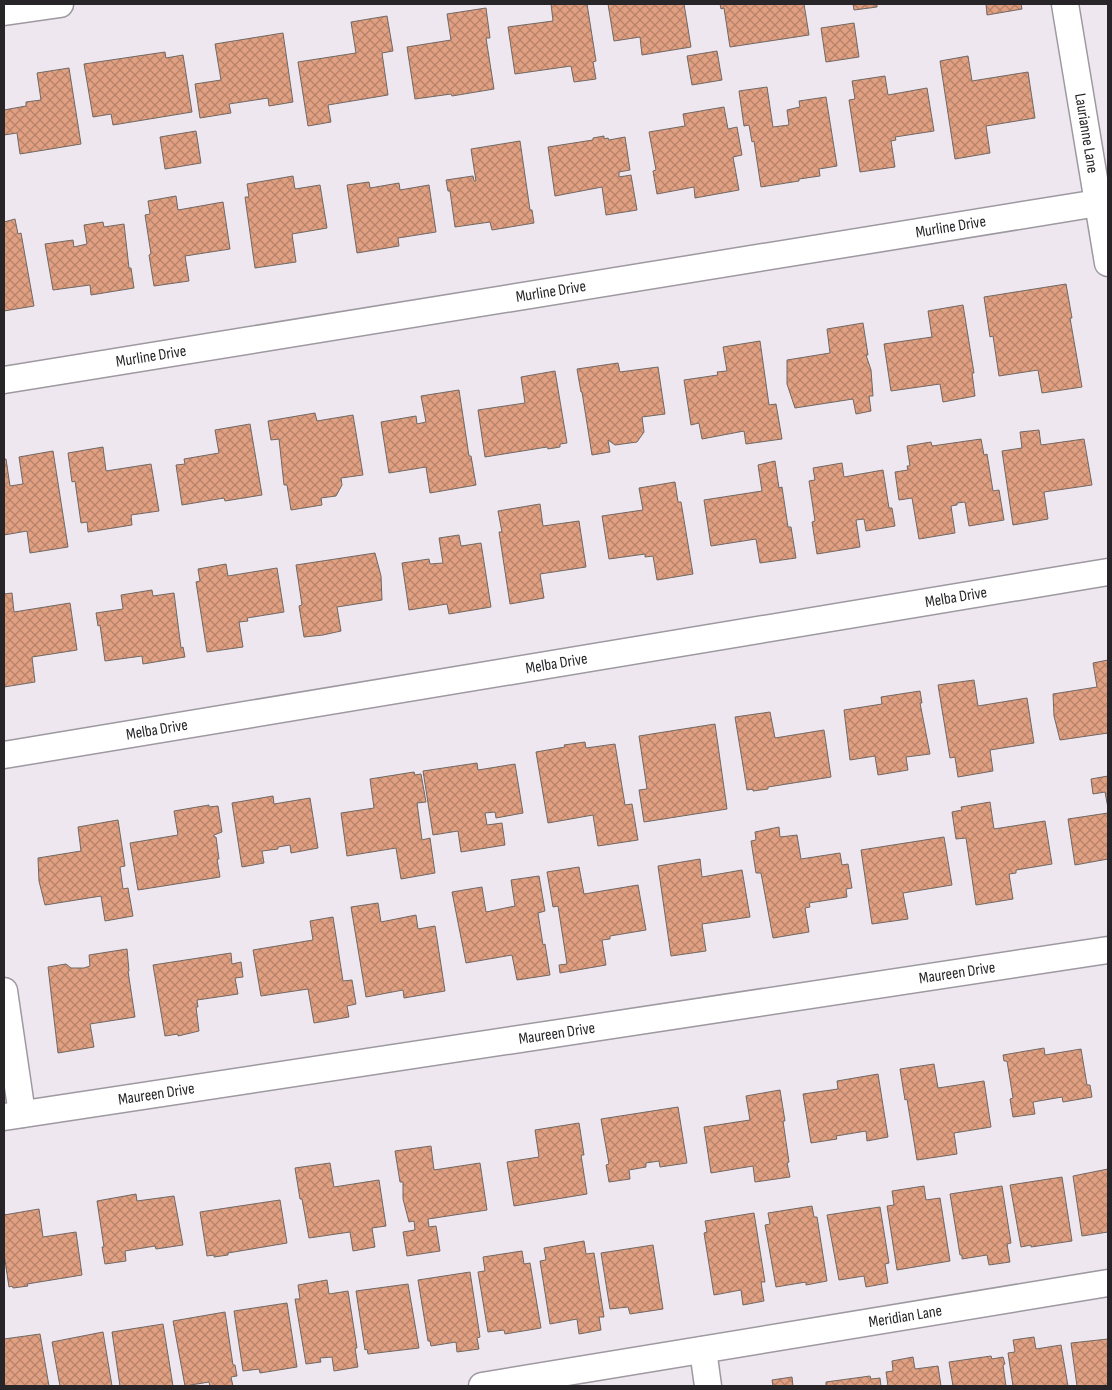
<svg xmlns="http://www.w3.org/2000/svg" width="1112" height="1390" font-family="'Sofia Sans Condensed',sans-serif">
<defs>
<pattern id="building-cross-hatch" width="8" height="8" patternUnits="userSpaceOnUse" patternTransform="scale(1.25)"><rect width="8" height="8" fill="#e1a081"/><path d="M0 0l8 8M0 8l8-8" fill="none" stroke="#b6826a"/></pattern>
</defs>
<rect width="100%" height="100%" fill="#eee7f0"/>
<!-- building -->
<g fill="url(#building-cross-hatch)" stroke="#716863">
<path d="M551,4h36l9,57 -3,1 3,17 -22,3 -3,-16 -56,8 -7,-47 45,-6z"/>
<path d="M608,4h76l7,43 -49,8 -2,-18 -26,4z"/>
<path d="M720,4h84l5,31 -79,12 -6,-39 -3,1z"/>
<path d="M853,4h24v3l-23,3z"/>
<path d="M986,4h35l1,5 -35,6z"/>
<path d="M486,8l4,30h-4l8,51 -42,7 -1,-2 -36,5 -8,-52 44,-7 -4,-26z"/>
<path d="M387,16l6,35 -11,2 6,42 -60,10 3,17 -23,4 -10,-64 58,-9 -5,-31z"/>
<path d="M854,23l5,34 -33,5 -5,-34z"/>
<path d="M283,33l10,69 -24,4 -1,-8 -39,6 2,9 -31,5 -5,-34 26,-4 -6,-36z"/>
<path d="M717,51l5,29 -30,5 -5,-29z"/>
<path d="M165,52l1,6 17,-3 9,57 -79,13 -2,-11 -18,3 -9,-53z"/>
<path d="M968,56l4,25 56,-9 7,46 -49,8 4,27 -35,6 -15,-98z"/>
<path d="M69,68l12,76 -61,10 -3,-21 -13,2v-25l22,-4v-4l15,-2 -4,-27z"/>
<path d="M885,76l3,19 39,-7 7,43 -39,6 1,3 -5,1 4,26 -35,5 -11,-72 6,-1 -3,-18z"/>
<path d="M767,87l6,40 16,-2 -2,-15 13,-3 -1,-6 27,-4 11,69 -18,3 1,7 -21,3v2l-38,6 -7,-46 -2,1 -3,-17 -5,1 -5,-35z"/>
<path d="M724,107l4,22 9,-2 5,28 -9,2 6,33 -44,8 -1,-11 -37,7 -4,-23 3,-1 -7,-38 36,-6 -2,-12z"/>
<path d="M196,131l5,32 -36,6 -5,-32z"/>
<path d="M604,136v3l4,-1 1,2 16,-3 5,33 -11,2v5l12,-2 6,35 -31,5 -4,-28 -47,9 -7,-49 45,-7v-2z"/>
<path d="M520,141l10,69h2l2,13 -42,7 -2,-8 -35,5 -5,-36h-2l-2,-11 27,-4 1,5h2l-5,-32z"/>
<path d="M293,176l2,13 25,-4 7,43 -35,6 4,28 -41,6 -10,-71h4l-2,-13z"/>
<path d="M369,182l1,6 29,-5 1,7 29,-5 7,47 -38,6 1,8 -42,7 -10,-68z"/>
<path d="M176,196l2,14 45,-8 7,47 -45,7 4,25 -35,5 -5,-31 2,-1 -6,-39 5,-1 -2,-13z"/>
<path d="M15,219l3,15 3,-1 13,73 -30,5v-89z"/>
<path d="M103,222l1,5 20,-3 5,44h2l3,20 -43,7 -1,-10 -37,5 -8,-46 28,-4 1,7 13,-3 -3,-19z"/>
<path d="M1066,284l6,34h-2l12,69 -40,6 -4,-23 -39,6 -6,-40 -3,1 -6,-40z"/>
<path d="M963,305l11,68h-2l3,23 -32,6 -3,-18 -49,7 -7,-47 48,-7 -4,-26z"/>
<path d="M863,323l5,32h-2l5,15 2,26h-4l2,15 -15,3 -3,-15 -58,9 -8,-24v-24l43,-7 -3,-24z"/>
<path d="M760,341l9,64 7,-1 6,35 -36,5 -2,-13 -42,8 -3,-16 -8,2 -7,-45 34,-5 -1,-3 10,-1 -4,-24z"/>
<path d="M618,363l2,9 38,-5 7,47 -23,3 2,15 -7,10 -22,3 -7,-5 2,12 -18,3 -10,-63h-1l-4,-23z"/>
<path d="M555,371l12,72 -7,1v3l-12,2 -1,-2 -62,10 -7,-47 47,-7 -4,-26z"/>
<path d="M459,390l10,66h2l5,29 -46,8 -4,-26 -37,6 -8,-51 35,-6 1,8 9,-2 -5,-26z"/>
<path d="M315,413l2,8 36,-6 10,60 -22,3 1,7 -6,11 -15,2 1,7 -31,5 -4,-25h-3l-5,-46 -8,1 -3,-19z"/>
<path d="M250,424l12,71 -37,6 -1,-3 -42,7 -6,-40 9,-1 -1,-5 35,-6 -4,-23z"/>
<path d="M1039,430l2,15 43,-6 8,46 -48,7 4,27 -35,6 -11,-74 20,-3 -2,-16z"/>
<path d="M981,439l3,16 3,-1 6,37 6,-1 5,30 -35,6 -4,-24 -8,1v2l-6,1 4,27 -36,6 -7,-41 -13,2 -4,-28 13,-2 -1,-4h3l-3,-20 24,-4 1,4z"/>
<path d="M103,447l3,24 45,-7 8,47 -28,4 1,10 -44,7 -1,-10 -6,1 -6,-42 -3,1 -4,-29z"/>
<path d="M53,451l15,96 -38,6 -3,-22 -23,4v-76h2l4,27 13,-2 -4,-27z"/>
<path d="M775,461l4,27 3,-1 6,40h3l5,31 -36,5 -4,-24 -45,7 -7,-46 58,-9 -4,-26z"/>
<path d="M842,463l2,14 39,-7 6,38h3l3,18 -29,5 -2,-12 -8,1 4,27 -43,7 -5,-32 3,-1 -6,-40 6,-1 -2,-12z"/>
<path d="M675,482l3,20h3l12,72 -36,6 -4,-24 -8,1v-3l-36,5 -7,-43 41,-6 -4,-22z"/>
<path d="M540,504l3,22 36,-5 7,46 -46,7 4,24 -34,6 -11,-72h3l-4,-21z"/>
<path d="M459,535l2,11 20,-3 10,64 -42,7 -2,-10 -38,6 -7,-47 27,-4 1,5 13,-1 -4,-25z"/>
<path d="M375,553l6,23 1,24 -45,7 4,24 -18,4 -19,2 -5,-31 3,-1 -6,-40z"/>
<path d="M226,564l2,12 49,-8 7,44 -37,6 1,3 -9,1 4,25 -36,5 -11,-70 4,-1 -2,-12z"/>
<path d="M152,590l1,6 21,-3 7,55 2,-1 2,10 -42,7 -1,-8 -37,5 -5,-36 -2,1 -2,-13 27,-4 -2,-14z"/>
<path d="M12,593l2,19 56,-9 7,47 -45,7 3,25 -31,5v-93z"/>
<path d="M1108,660v73l-48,7 -6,-24 -1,-22 44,-7 -4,-24z"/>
<path d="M974,680l4,26 49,-8 7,45 -44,7 3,21 -35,6 -3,-20 -5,1 -12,-73z"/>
<path d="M920,691l2,12h-2l10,51 -24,3 2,13 -30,5 -3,-19 -25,4 -6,-50 38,-6 -1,-7z"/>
<path d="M770,712l5,26 49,-8 7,47 -63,10v2l-15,2v-2l-6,1 -12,-73z"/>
<path d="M715,724l12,85 -83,13 -5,-32 8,-1 -8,-53z"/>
<path d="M585,742l1,6 29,-4 10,61 7,-1 6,36 -40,6 -5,-31 -45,8 -12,-71 29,-5 -1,-2z"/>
<path d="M477,763l1,7 37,-6 8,49 -27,5 -1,-6 -10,1 2,12 15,-2 3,22 -44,7 -3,-21 -25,4 -10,-64z"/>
<path d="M414,772l1,3 6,-1 5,28 -9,1 5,37 8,-2 5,35 -34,6 -5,-31 -49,8 -6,-43 33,-5 -4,-29z"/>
<path d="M1108,776v32l-3,-16 -12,2 -2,-15z"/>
<path d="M273,796l1,8 36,-6 8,50 -27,5 -1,-8 -12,2v2l-16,2 2,12 -22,4 -10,-64z"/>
<path d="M990,802l4,27 51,-8 7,43 -36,6v3l-7,1 4,25 -37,6 -10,-67 -10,1 -4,-27 10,-2 -1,-3z"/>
<path d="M209,805v2l9,-1 4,26 -8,3v2h2l3,22h-2l3,18 -82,13 -8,-47 48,-8 -4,-24z"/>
<path d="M1108,813v46l-33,6 -7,-46z"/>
<path d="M118,820l7,46 -5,1 3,22 5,-1 5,28 -28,5 -4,-25 -56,9 -6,-24 -1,-23 43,-7 -3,-24z"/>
<path d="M779,827l1,10 17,-2 4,24 39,-6 2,12 6,-1 4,24 -6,1 1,8 -38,6 1,4 -5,1 4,24 -36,6 -12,-65h-5l-5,-32 5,-1 -1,-8z"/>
<path d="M944,837l8,48 -49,8 5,26 -36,5 -11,-74z"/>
<path d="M700,859l2,18 40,-7 8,47 -48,7 4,27 -35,5 -13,-90z"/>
<path d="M579,867l5,27 54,-9 8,45 -36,6v3l-8,1 4,25 -46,8 -1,-8 8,-1 -9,-58 -5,1 -6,-35z"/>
<path d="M539,876l6,35 -7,2 5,32 2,-1 5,31 -33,5 -5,-25 -46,8 -14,-71 30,-5 4,25 29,-6 -4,-26z"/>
<path d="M378,903l3,19 35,-7 2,14 17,-3 10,65 -41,7 -1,-8 -37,7 -15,-90z"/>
<path d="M333,917l10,64 9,-1 4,24 -9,2 2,11 -35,6 -6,-34 -47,7 -8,-46 60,-10 -3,-19z"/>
<path d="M127,949l2,22h-1l7,46 -45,7 4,23 -36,6 -10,-86 18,-3 5,4h13l6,-2 -1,-11z"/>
<path d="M231,953l1,11 9,-2 2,15 -8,1 3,16 -41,6 1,7h-2l3,24 -21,5v-2l-13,2 -12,-71z"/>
<path d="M1044,1048l1,7 36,-6 6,36h3l2,12 -29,5 -1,-5 -29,5 2,12 -22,3 -3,-18 3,-1 -6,-37h-3l-1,-6z"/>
<path d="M934,1064l4,24 46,-7 7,46 -37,6 3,21 -40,6 -10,-61 -2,1 -5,-31z"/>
<path d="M878,1074l10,63 -21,4 -1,-10 -30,5 1,3 -26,4 -8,-49 35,-5 -1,-8z"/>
<path d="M780,1090l5,31h-2l6,41 -2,1 3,14 -35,5 -2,-16 -42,7 -7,-46 46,-7 -4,-24z"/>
<path d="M678,1107l9,56 -27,4 -1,-6 -13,2v4l-17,3 1,9 -21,3 -3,-17 3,-1 -8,-45z"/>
<path d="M579,1123l5,32h-3l6,39 -73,12 -7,-44 32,-5 -4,-27z"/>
<path d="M431,1146l3,24 46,-7 7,47 -59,9 1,8 7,-1 4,25 -33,5 -4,-24 12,-2 -1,-9 -5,1 -6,-23v-17h-3l-5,-31z"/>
<path d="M330,1163l4,24 45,-7 7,46 -14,2 3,19 -22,4 -3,-19 -41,6 -7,-39h-2l-5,-31z"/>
<path d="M1108,1169v63l-26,4 -9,-60z"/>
<path d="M1062,1177l10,64 -41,6v-2l-10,2 -11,-62z"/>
<path d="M924,1186l2,14 14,-2 10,63 -53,9 -10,-64 7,-1 -2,-14z"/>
<path d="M1002,1186l9,57 -4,1 3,18 -21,3 -2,-10 -25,4v-4h-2l-10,-61z"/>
<path d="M136,1194l1,7 37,-5 9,49 -27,4 -1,-3 -30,5 1,10 -21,3 -3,-17h2l-7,-46z"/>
<path d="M280,1200l7,43 -59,10v2l-14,2v-2l-7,1 -7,-44z"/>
<path d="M812,1206l2,11h3l10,64 -21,4v-3l-30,5 -11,-62 5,-1 -2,-11z"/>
<path d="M880,1207l9,56 -4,1 3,19 -22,4 -2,-11 -25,4 -12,-65z"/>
<path d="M39,1209l4,28 33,-5 6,43 -55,9 1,2 -15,2 -1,-2 -3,1 -5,-33v-39z"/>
<path d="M754,1213l11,69h-4l3,19 -21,4 -2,-15 -27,5 -10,-62 3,-1 -2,-11z"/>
<path d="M584,1241l2,13 8,-1 10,64h-5l2,13 -22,4 -2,-15 -27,5 -10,-63 6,-1 -2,-12z"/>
<path d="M653,1245l10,64 -33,5 -2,-7 -18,2 -9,-56z"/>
<path d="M522,1251l2,13 6,-1 11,65 -36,6 -1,-4 -16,2 -10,-60 7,-1 -2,-14z"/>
<path d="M470,1272l10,65 -3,1 2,11 -22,3 -1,-10 -25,4 -1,-5h-2l-10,-61z"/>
<path d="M327,1280l2,14 19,-3 9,57h-2l3,19 -24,4 -2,-14 -12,1 1,4 -15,2 -11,-65h5l-2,-14z"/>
<path d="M408,1284l11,64 -51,6 -1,-5 -2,1 -9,-59z"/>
<path d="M287,1303l10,64 -37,6 -1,-4 -16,2 -9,-60z"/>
<path d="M225,1312l8,53h2l2,11 -6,1 2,9h-23l-1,-4 -24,4 -12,-65z"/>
<path d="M163,1324l10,62h-53l-8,-54z"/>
<path d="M103,1332l9,54h-52l-8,-44z"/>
<path d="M40,1334l9,52h-45v-47z"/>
<path d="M1034,1337l2,12 25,-4 7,41h-55l-5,-33 7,-1 -2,-12z"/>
<path d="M1108,1339v47h-31l-6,-43z"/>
<path d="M991,1356l1,3 11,-2 2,7 -2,1 3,21h-53l-4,-24z"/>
<path d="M913,1357l2,12 23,-3 3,20h-53l-2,-14 7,-1 -1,-10z"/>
<path d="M870,1376l1,3 9,-1 1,8h-55v-4z"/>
<path d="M792,1377l1,9h-20l-1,-6z"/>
</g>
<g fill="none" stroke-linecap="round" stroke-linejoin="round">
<defs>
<g id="street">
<path id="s1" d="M1065,4l43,259"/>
<path d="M4,12l56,-8"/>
<path id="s2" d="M4,380l1094,-177"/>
<path id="s3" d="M4,755l1104,-183"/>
<path d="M4,991l18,123"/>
<path id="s4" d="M4,1117l1104,-167"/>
<path d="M703,1350l5,36"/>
<path id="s5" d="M482,1386l626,-103"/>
</g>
</defs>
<!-- street casing -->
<use href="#street" stroke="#9e98a0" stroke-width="29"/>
<!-- street -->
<use href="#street" stroke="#fff" stroke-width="26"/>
</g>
<g text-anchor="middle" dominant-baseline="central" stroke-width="4.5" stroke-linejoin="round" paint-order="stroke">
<!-- street labels -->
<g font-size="16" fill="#272528" stroke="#eee7f0">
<text stroke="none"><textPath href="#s1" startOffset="131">Laurianne Lane</textPath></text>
<text stroke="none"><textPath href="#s2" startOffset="959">Murline Drive</textPath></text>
<text stroke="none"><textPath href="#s2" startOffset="554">Murline Drive</textPath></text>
<text stroke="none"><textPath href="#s2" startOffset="149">Murline Drive</textPath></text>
<text stroke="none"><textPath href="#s3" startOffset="965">Melba Drive</textPath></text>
<text stroke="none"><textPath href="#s3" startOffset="560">Melba Drive</textPath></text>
<text stroke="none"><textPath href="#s3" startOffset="155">Melba Drive</textPath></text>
<text stroke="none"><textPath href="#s4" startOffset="964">Maureen Drive</textPath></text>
<text stroke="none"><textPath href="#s4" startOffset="559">Maureen Drive</textPath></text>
<text stroke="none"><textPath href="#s4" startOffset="154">Maureen Drive</textPath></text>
<text stroke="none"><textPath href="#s5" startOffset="429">Meridian Lane</textPath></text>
</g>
</g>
<!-- border -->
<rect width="1112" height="1390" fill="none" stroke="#272528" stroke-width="10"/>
</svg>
